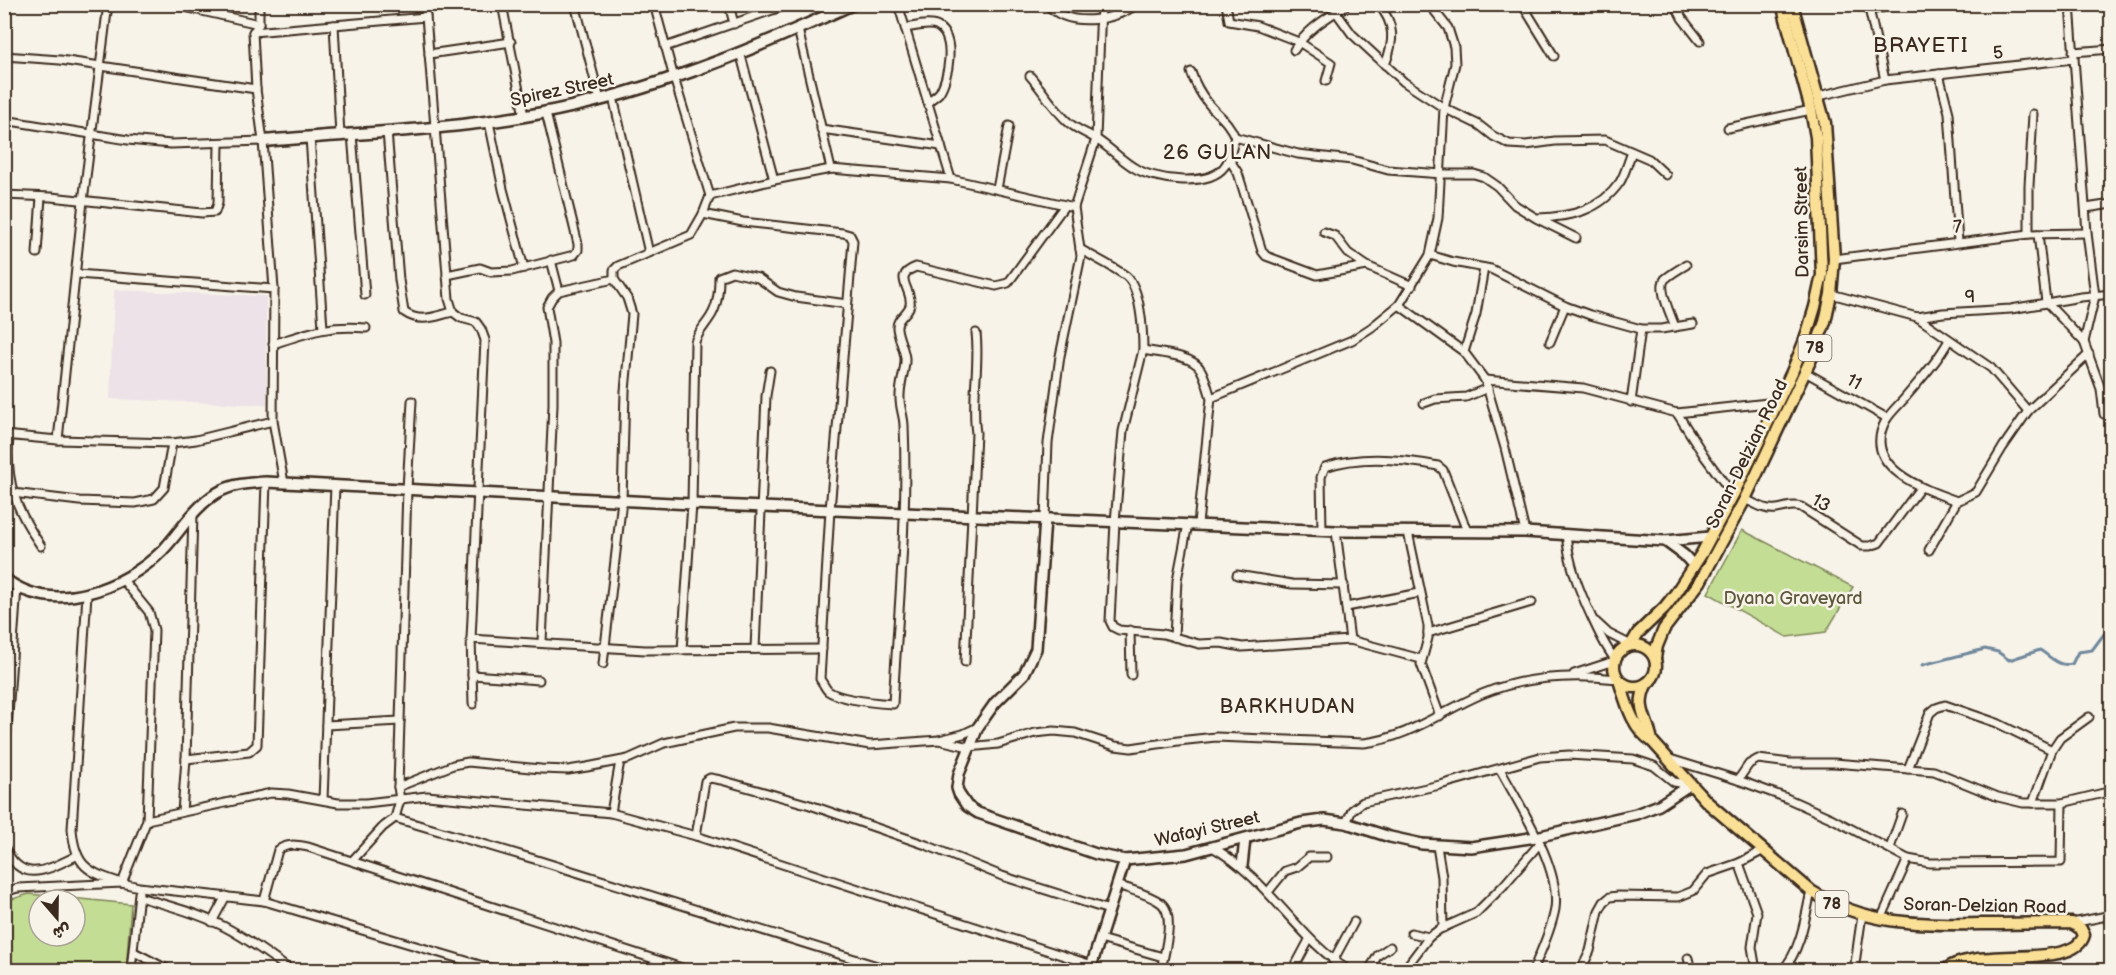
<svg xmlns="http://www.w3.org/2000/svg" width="2116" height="975" font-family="'Balsamiq Sans','Playpen Sans Arabic',sans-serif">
<rect width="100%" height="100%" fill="#f7f3e8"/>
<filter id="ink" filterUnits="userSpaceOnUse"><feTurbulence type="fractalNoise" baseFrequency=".0167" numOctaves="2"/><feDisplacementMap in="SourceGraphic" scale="12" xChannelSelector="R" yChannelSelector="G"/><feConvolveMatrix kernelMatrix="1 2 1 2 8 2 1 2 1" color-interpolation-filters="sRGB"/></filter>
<g filter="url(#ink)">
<!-- built -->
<path fill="#ece2e8" d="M114,290l152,6 1,109 -157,-6z"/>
<!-- green -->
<g fill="#c3dd94" stroke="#7f8459" stroke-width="1.5" fill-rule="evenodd">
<path d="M1742,530l111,57 -27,45 -39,5 -79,-44z"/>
<path d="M29,894l102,10 -5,66h-121v-69zM39,900h36v36h-36z"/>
</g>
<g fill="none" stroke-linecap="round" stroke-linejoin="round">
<!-- stream -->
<path stroke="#70889c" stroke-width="3" d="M1922,665l63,-16 13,3 11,8 31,-10c12,8 18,17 32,14l6,-12 14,-2 12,-16 8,-3"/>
<defs>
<g id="minor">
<path d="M171,4l88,20"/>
<path d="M259,4v20l-6,8 3,57 7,52 11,148 -1,132 11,62"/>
<path d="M425,4l24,295 4,13 8,6 15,4 5,7 4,11 -14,299 2,65"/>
<path d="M502,4l22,112"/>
<path d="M575,4l25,96"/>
<path d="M654,4l20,74 36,118"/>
<path d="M729,4l5,20"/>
<path d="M898,4l53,175"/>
<path d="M1047,4c20,24 67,18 90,0"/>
<path d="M1226,4l3,17 29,5 41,16 32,21 -5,18"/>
<path d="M1378,4c18,20 16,38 7,61"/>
<path d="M1522,4l32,52"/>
<path d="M1675,4l7,14 18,23"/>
<path d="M1868,4l17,76"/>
<path d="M2070,4l17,229 8,63 -11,46 17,47 3,25"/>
<path d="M1869,10l33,-6"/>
<path d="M1336,12l16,22 52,48 40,26 35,17 14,11 16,8 17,1 29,-4 50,-1 44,19 17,16"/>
<path d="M334,25l6,110"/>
<path d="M905,28c9,-1 25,-6 33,-1 18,11 11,51 1,66 -3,3 -8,6 -11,9"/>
<path d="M798,29l33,140"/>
<path d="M253,32l173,-15"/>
<path d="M665,47l125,-43"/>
<path d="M1294,50c14,-22 33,-32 54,-46"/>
<path d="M740,52l34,128"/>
<path d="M2073,52l39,-3"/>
<path d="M429,54l82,-12"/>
<path d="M4,56l56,4 196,29"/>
<path d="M1939,74l10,39 9,129"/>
<path d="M1030,76c13,15 24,33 38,46 9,8 19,11 28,17 13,8 24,20 37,28 19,13 75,21 91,0 7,-8 8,-20 11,-30 -8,-18 -16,-20 -27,-34 -8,-10 -13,-19 -17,-31"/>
<path d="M1819,96l66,-16 188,-21"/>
<path d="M613,97l36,156"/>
<path d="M4,120l124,20 43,4 92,-3"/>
<path d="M489,122l14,67 21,79"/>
<path d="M1728,128l83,-18"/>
<path d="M821,129l120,17"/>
<path d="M387,131l12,149 5,32c17,12 31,4 49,0"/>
<path d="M352,134l13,161"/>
<path d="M310,137l13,191"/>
<path d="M1235,137l63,17 54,6 36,10 54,4h32l10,3 13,9 18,19 21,13 40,20"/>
<path d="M1229,159l9,14 24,78 4,5 51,19 50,-9 45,20"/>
<path d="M997,189l12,-63"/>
<path d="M4,195l47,2 151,16 13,-1 3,-9 1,-60"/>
<path d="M2086,208l26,-4"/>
<path d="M703,214l40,8 100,11 7,2 3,6 -23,269 -10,169c3,4 5,9 8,12 13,9 50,12 65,13 5,-90 15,-188 11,-278 0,-9 -4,-18 -4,-27 -1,-14 6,-30 5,-41 -1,-10 -7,-20 -8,-30 -1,-10 11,-14 13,-23 3,-16 -19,-29 6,-38l80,19 12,-3 57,-78"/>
<path d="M1538,218c32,-1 62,-7 82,-36 5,-8 8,-20 12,-30"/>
<path d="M1324,232l11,4 13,17 19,13"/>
<path d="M2029,234v-48l4,-72"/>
<path d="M2038,234l8,68 38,40"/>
<path d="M1080,249c15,9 32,17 46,27 15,12 17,56 17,74l-20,81 -8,91 -5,99 3,6 6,3 44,4 36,10 22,-1 21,4 108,-7 71,19"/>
<path d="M37,253l4,-56"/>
<path d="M1430,255l23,7 38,7 74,37 25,9 51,14h20l32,-5"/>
<path d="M1834,259l195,-25 58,-1"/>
<path d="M551,260l8,31"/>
<path d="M77,274l197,15"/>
<path d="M447,275l33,-7 11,4 21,-1 62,-16 4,-5v-6l-32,-131"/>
<path d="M1831,294l86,23 26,-4 68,-4 70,-12 31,-3"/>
<path d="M1399,305l65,47 21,28 20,68 20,84"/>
<path d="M1917,317l74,51 37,43"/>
<path d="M1675,327c-3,-10 -18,-39 -10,-48 6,-5 14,-10 21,-14"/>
<path d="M1949,340c-12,22 -29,40 -45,59 -6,7 -13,13 -18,21 -26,47 37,69 71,81l19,-9 27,-45 25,-36 61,-57"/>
<path d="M1550,342l15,-36"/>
<path d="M273,344c37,-12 54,-19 93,-16"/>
<path d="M1143,350c15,3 51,5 58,20 5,9 7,19 10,28"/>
<path d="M1464,352l12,-38 8,-46"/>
<path d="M1805,372l82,46"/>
<path d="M1485,380l98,8 94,25 100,-11"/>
<path d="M1631,402l10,-73"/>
<path d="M1424,403l11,-4 31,-2 22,-9"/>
<path d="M1677,413l28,44 28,38"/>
<path d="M4,435l54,5 114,3 24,-3 77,-19"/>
<path d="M9,437c-4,45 7,73 32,109"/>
<path d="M58,440l25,-239 25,-197"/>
<path d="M13,493l66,8 56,2 19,-4 10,-11 8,-45"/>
<path d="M1745,499c10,5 21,12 32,10 9,-1 14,-5 24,-2l61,39h8l9,-3 41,-55"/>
<path d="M1045,519l3,-76 12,-87 21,-100 -7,-49 22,-68 5,-135"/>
<path d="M1198,524l13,-126 141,-58 20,-13 27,-22 31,-50 8,-37 6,-110 11,-44 -1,-17 -6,-19 -19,-24"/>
<path d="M1322,530l-1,-53 4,-10c34,-12 78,-8 113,-1l5,4 24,61"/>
<path d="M1336,531l14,109"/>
<path d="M1408,532l20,94v12l-7,26 19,52"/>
<path d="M1566,534c3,31 13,56 26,84 7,15 13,29 23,41"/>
<path d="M1929,550l28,-49"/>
<path d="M1237,575l55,9 52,1"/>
<path d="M87,594l-15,235c3,38 16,43 50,54l25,-63 7,-190 -5,-18 -26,-32"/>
<path d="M1346,607l74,-14"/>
<path d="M1596,622l13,12 22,11"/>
<path d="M1130,630l1,45"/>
<path d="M1428,633l104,-31"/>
<path d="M1174,637l3,-57 11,-56"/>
<path d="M471,639l174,11 177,-1"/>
<path d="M542,642l11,-237v-62l-6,-36 5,-9 7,-7 55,-12"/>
<path d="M755,649l11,-253 4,-25"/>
<path d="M682,650l10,-146 3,-162c3,-10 10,-16 16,-26 7,-11 8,-25 8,-39l13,-5 26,6 20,14 18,5 51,7"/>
<path d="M965,662l11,-229c-5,-34 4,-66 0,-100"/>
<path d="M603,664l19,-164 3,-109 7,-77 -5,-16 -13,-19v-9l4,-4 73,-31 12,-21 7,-18 64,-16 57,-11 120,10 123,28"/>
<path d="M1574,674l40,-13"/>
<path d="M472,675l67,5"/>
<path d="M326,725l74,-4"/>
<path d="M939,740l30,7 29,-3 37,-11 19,-2 21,2 40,13 16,2 47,-7 38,-4 148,6c44,-5 78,-32 118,-49 43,-18 91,-20 136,-15"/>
<path d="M2052,750l8,-12 29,-21"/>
<path d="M186,759l63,-7 8,-7 9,-263"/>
<path d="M1670,759l68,21 46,17 49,22 75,40 22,4 131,-1 1,-59"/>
<path d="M1500,769c19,36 61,98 55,140 -4,22 -14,42 -22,61"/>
<path d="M1908,769l22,-56 6,-5 9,-3 52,18 55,27 -19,53"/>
<path d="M4,772l13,-185"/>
<path d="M1738,780l11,-16 9,-5 32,4h44l100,8 64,26 25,6h39l50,-12"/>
<path d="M398,787l55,-22 15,-3 73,7 27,1 19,-3 41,-8 36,-16 70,-15h34l102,17 69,-5 24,-6 15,-7"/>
<path d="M323,800l12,-315"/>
<path d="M182,812l4,-53 7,-245"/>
<path d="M611,813l9,-52"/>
<path d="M395,818l139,41 356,111"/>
<path d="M147,820l124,-27 17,1 50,9h28l61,-7 184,17 85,23 396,129"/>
<path d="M1346,823l6,-13 11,-8 77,-17 100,-28 29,-2 64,4 21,7 20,16 6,1 8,-2"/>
<path d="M696,836l9,-55 5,-3 11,2 89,25 116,40 76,31 107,34"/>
<path d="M4,846c17,39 41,25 72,10"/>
<path d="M1437,846l5,31 1,51"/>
<path d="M1212,847c56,31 83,89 136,123"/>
<path d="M1890,848l12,-34"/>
<path d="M352,861l31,-34 12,-9 5,-18 -2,-13 2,-66 7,-232 5,-88"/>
<path d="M1739,863l18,50 -5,34 4,23"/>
<path d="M1117,885c14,5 32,9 44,18 15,12 3,51 0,67"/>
<path d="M4,892l14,-4 104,-5 17,4 125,14 233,69"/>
<path d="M1268,892l17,-21 12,-4 12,-10h18"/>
<path d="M139,897c28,8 58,16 84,29 24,12 46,29 67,44"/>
<path d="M264,901l14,-51c9,-7 19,-5 30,-3l380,123"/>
<path d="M1881,919l27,-60"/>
<path d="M212,922l14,-26"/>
<path d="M2072,923l40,-8"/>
<path d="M1411,933l18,4"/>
<path d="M1100,939l63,18"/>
<path d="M134,952l35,18"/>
<path d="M1688,958l3,12"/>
<path d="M1333,961l21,-39"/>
<path d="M131,970l8,-77"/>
<path d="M1293,970l16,-30"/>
<path d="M1369,970l9,-15 12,-8"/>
<path d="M1404,970l25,-33 11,-8 36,-16 28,-28 36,-42"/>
<path d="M1581,970l9,-19 9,-40 5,-9 6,-5 8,-1 60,1 15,-6 14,-17 32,-11 25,-13"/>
<path d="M1782,970c18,-16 24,-55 29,-79"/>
<path d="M1854,970l8,-55"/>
</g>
<g id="tertiary">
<path d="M1045,519l-9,130 -12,25 -29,29 -17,24 -19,47 -2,14 2,6 8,12 11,7 118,41 29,6 61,-6 115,-31 23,-3 22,3 44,14 32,7 49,3 65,-10 100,-23 23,-9 32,-21"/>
<path d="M1665,541l19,14 10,11"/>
<path d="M4,578c48,39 120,11 159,-28 18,-19 31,-43 54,-57 15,-9 31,-10 49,-11l426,22 644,27 189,1 140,9 45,-4"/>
<path d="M1242,866l3,-27"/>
<path d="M1090,970l35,-110"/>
</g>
<path id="secondary" d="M263,141c104,-9 210,-11 312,-35 96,-22 188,-61 278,-102"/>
<g id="primary">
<circle cx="1635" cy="666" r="21"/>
<path d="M1631,645l7,-12 27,-26 11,-14 26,-40 31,-58 59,-123 13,-32 10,-33 7,-32 -6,-138 -5,-27 -29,-106"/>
<path d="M1655,658l2,-12 7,-17 36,-47 45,-83 66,-140 14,-37 6,-28 3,-35 -9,-136 -33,-119"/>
<path d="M1619,680c7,22 13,48 33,61l55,61 104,89c54,34 108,34 169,33 31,0 62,-1 92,-1l9,6 3,6c-9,36 -111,10 -139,35"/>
<path d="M1647,683c-13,25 1,35 5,58"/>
</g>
</defs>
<!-- minor casing -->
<use href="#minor" stroke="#3b2a1e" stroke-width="11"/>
<!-- tertiary casing -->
<use href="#tertiary" stroke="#3b2a1e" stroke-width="14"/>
<!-- secondary casing -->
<use href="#secondary" stroke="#3b2a1e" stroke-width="15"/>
<!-- primary casing -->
<use href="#primary" stroke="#3b2a1e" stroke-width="15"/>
<!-- minor -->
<use href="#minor" stroke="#f7f3e8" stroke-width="7"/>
<!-- tertiary -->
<use href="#tertiary" stroke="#f7f3e8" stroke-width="9"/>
<!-- secondary -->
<use href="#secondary" stroke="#f7f3e8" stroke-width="10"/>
<!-- primary -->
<use href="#primary" stroke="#fadf96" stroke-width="10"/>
</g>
</g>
<g text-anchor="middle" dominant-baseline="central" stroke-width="5" stroke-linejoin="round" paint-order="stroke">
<!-- shield labels -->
<g fill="#f7f3e8" stroke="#73665b" stroke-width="1.5">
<rect x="1798.5" y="335" width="33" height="26" rx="4.5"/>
<rect x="1815.5" y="891" width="33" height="26" rx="4.5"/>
</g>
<g font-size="16" font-weight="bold" fill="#3b2a1e">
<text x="1815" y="348">78</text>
<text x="1832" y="904">78</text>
</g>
<!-- street labels -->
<g font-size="18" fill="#3b2a1e" stroke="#f7f3e8">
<text transform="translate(1998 53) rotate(-6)">5</text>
<text transform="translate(562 90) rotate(-12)">Spirez Street</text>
<text transform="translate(1802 222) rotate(-91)">Darsim Street</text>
<text transform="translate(1958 227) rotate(-7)">7</text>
<text transform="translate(1970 297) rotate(-3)">9</text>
<text transform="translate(1854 382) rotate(30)">11</text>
<text transform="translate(1747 454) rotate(-64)">Soran-Delzian Road</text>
<text transform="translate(1821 503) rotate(30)">13</text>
<text transform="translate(1207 829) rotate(-13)">Wafayi Street</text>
<text transform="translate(1985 906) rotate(1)">Soran-Delzian Road</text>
</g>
<!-- park labels -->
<g font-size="18" fill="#5d573c" stroke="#f7f3e8">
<text x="1793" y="598">Dyana Graveyard</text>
</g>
<!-- neighbourhood labels -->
<g font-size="20" letter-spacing="1.5" fill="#3b2a1e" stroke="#f7f3e8">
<text x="1218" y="153">26 GULAN</text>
<text x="1288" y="707">BARKHUDAN</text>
</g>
<!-- quarter labels -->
<g font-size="21" letter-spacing="1.5" fill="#3b2a1e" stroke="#f7f3e8">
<text x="1921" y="45">BRAYETI</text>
</g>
</g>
<!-- margin -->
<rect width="2116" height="975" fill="none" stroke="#f7f3e8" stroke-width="24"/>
<rect x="12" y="12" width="2092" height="951" fill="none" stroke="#3b2a1e" stroke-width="2" filter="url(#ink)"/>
<!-- north arrow -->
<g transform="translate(57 918) rotate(160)"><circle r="28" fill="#f7f3e8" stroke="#aca397" stroke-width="1.5"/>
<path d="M0-4.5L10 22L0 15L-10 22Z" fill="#3b2a1e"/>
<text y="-9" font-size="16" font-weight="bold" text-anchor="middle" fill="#3b2a1e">ش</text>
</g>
</svg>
